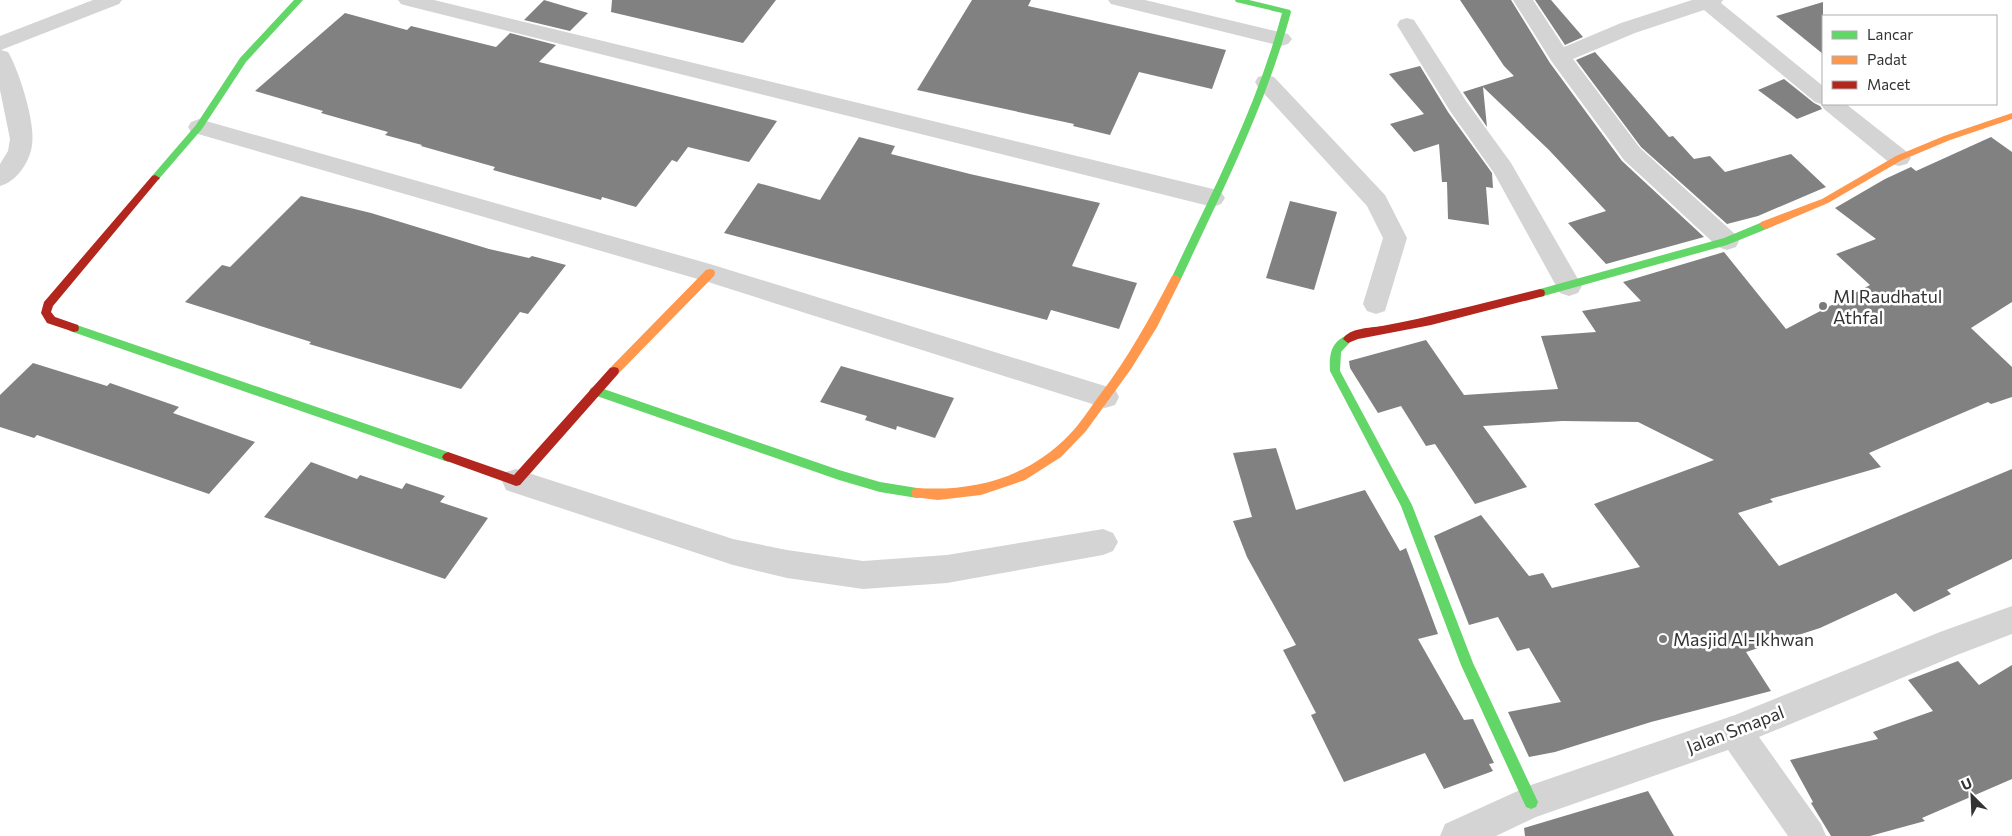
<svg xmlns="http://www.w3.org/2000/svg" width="2012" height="836" font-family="Commissioner,sans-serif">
<rect width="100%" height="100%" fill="#fff"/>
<!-- building -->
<g fill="#818181">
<path d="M544,0l44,13 -18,18 -46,-11z"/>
<path d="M612,0h164l-33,43 -132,-31z"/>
<path d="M972,0h59l-3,6 198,44 -14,39 -73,-17 -29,63 -37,-9 1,-2 -157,-34z"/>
<path d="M1460,0h51l39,63 72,98 82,76 -98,27 -38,-41 38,-12 -57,-61 -66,-63 4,40 -24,-35 51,-16 -10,-10z"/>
<path d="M1535,0h16l32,37 -18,8z"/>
<path d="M1823,2v52l-47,-38z"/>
<path d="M345,13l62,17 4,-4 85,21 14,-14 46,12 -17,17 238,59 -28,41 -61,-15 -11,15 -5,-2 -36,47 -34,-10 -1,3 -108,-30 2,-3 -74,-21 1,-1 -37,-10 3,-3 -67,-19 2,-2 -68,-20z"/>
<path d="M1595,52l74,85 4,-1 21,23 16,-3 15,16 66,-18 35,33 -68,29 -31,8 -86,-77 -65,-87z"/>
<path d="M1420,66l28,46 44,61 1,15 -7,-1 3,38 -41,-6 -1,-37h-5l-3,-38 -25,8 -24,-28 34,-10 -35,-40z"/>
<path d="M1784,79l30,24 6,3 2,3 -25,10 -39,-29z"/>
<path d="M859,137l36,9 -4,8 79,20 130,29 -28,63 65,17 -18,46 -68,-19 -4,10 -323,-87 34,-50 62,17z"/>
<path d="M1991,137l21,15v150l-41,26 41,39v30l-21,7 -3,-2 -119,51 12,14 -111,32 3,3 -35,11 41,53 233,-97v90l-65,31 4,4 -37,18 -18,-19 -76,35 -74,24 25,39 -120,31 -96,30 -26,5 -21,-45 53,-10 -32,-54 -12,3 -19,-34 -29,8 -35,-89 47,-21 48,61 14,-3 9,15 88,-21 -46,-63 120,-44 -76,-38 -76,-1 -79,5 44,61 -52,17 -40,-60 -9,2 -25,-40 -23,7 -28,-45 -1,-7 77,-21 38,55 94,-6 -17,-53 55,-4 -14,-21 59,-10 -18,-19 101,-30 62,77 84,-44 -34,-31 40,-15 -41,-31 50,-29 26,-12 5,4z"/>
<path d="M301,196l70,17 118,36 40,9 3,-2 34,9 -38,49 -8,-2 -59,77 -152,-45 2,-2 -126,-40 37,-37 8,2z"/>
<path d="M1290,201l47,11 -23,78 -48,-12z"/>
<path d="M33,363l74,23 3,-3 69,24 -6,6 82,29 -46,52 -172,-59 -3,3 -34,-11v-32z"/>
<path d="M841,366l113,32 -19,40 -38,-12 -1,4 -31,-10 2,-4 -47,-14z"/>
<path d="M1276,448l20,62 69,-20 35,61 6,-3 32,86 -20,5 46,81 9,-1 21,44 -5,1 4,7 -49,18 -19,-36 -81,29 -33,-67 5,-2 -33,-63 13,-5 -49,-88 -14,-36 19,-4 -19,-64z"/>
<path d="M311,462l46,17 3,-4 42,14 4,-6 39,13 -5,6 48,16 -43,61 -181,-62z"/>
<path d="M1958,661l21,24 33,-20v114l-90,39 3,3 -55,15h-39l-20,-33 2,-1 -23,-42 88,-21 -5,-7 60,-21 -25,-31z"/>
<path d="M1648,791l26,45h-149l-1,-8z"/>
</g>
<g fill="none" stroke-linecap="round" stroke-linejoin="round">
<!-- street -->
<g fill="#d4d4d4" fill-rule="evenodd">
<path d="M93,0h29l-3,4 -118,46 7,2c11,18 28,72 24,93 -2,17 -16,37 -32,41v-22l8,-13 2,-12 -10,-49v-54z"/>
<path d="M398,0h36l779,189 8,3 4,6 -4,6 -8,3 -805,-201 -7,-2z"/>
<path d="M1108,0h37l143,34 4,5 -4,5 -7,2 -170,-42z"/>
<path d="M1513,0h20l31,47 57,-24 71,-23h31l-2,3 102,83v18h23l61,48 4,6 -4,6 -8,2 -8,-2 -67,-55 -3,-5 -6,-2 -111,-92 -69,23 -62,26 67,89 96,87 3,6 -3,6 -9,3 -9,-3 -94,-87 -72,-98z"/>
<path d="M1407,18l7,2 52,81 45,62 71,123 -4,7 -9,3 -9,-3 -66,-120 -44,-62 -53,-86 3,-5z"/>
<path d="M1266,75l8,2 111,118 22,43 -22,73 -9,3 -9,-3 -4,-7 20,-66 -16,-32 -109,-119 -3,-5 3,-5z"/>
<path d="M199,119l511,145 395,122 10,3 4,8 -4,8 -10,3 -397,-126 -517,-150 -3,-5 3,-5z"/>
<path d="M516,469l217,70 54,11 76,11 84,-6 156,-26 10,4 5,9 -5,9 -10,4 -156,28 -84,6 -76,-11 -54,-13 -227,-75 -4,-9 4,-9z"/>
<path d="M2012,606v28l-55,21 -198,82 62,87 5,12h-38l-60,-86 -192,67 -40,19h-56l5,-12 86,-39 204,-70 205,-83z"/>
</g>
<!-- fast -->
<g fill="#63d668" fill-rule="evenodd">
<path d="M294,0h9l-57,62 -44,67 -44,51h-6v-4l44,-51 44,-67z"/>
<path d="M1235,0h14l41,10 1,2c-25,94 -69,179 -110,267l-5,4 -5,-4c41,-87 86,-172 111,-266l-46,-11z"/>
<path d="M1765,221l4,1 1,3 -1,3 -42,17 -187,52 -5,-4 5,-4 184,-51z"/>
<path d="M74,324l374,128 4,2 2,3 -2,3 -4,2 -378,-131 -1,-3z"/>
<path d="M1348,335l5,4 -12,13 -1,19 72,134 61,158 65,139 -2,5 -5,2 -5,-2 -65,-142 -60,-159 -71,-135c-1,-16 1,-30 18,-36z"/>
<path d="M595,386l244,84 41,12 37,6 4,1 2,4 -2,4 -4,1 -37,-6 -41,-12 -248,-86 -2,-3 2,-3z"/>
</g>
<!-- slow -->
<g fill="#ff974d" fill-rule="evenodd">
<path d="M2012,113v6l-62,21 -48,20 -74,43 -59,25 -4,1 -5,-4 1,-3 61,-23 74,-43 48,-20z"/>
<path d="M710,269l4,1 1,3 -1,3 -96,98h-8l-1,-3 1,-3 96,-98z"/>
<path d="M1176,275l5,4 -24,48 -26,42 -45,62 -25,26 -36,23 -44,15 -43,5 -25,-3 -2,-4 2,-4 4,-1c57,4 112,-11 152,-53 12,-12 20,-26 30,-39 29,-38 51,-78 73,-120z"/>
</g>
<!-- jam -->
<g fill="#b3261e" fill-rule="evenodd">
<path d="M155,175l5,3 -2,2 -105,126 -2,6 4,5 23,8 1,3 -1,3 -4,1 -27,-9 -6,-10 3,-11 108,-126z"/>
<path d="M1540,289l4,1 1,3 -1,3 -113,29 -73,14 -10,4 -5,-4c6,-11 27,-11 39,-13 53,-10 105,-24 158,-37z"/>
<path d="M614,367l4,1 1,3 -1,3 -98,111 -4,1 -72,-26 -2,-3 2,-3 4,-2 66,23 96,-107z"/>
</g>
</g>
<!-- markers -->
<g fill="#7a7a7a" stroke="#fff" stroke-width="2">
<circle cx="1823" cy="306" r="5"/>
<circle cx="1663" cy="639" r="5"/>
</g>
<g text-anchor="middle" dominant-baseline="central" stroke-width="5" stroke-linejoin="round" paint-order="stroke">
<!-- poi labels -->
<g font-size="18" fill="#333" stroke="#fff" text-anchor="start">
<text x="1833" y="296">MI Raudhatul<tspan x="1833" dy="21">Athfal</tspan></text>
<text x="1673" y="639">Masjid Al-Ikhwan</text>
</g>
<!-- street labels -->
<g font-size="18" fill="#333" stroke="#fff">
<text transform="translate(1735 729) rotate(-21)">Jalan Smapal</text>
</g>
</g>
<!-- legend -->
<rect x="1822" y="15" width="175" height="90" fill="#ffffff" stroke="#adadad"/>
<rect x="1832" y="31" width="25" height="8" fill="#63d668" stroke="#adadad"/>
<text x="1867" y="40" font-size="15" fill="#333333">Lancar</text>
<rect x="1832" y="56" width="25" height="8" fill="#ff974d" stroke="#adadad"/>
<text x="1867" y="65" font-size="15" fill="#333333">Padat</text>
<rect x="1832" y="81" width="25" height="8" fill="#b3261e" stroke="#adadad"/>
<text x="1867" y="90" font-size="15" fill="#333333">Macet</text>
<!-- north arrow -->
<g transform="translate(1972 796) rotate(336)" stroke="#ffffff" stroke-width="4" paint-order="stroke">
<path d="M0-4L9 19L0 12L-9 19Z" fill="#333333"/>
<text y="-8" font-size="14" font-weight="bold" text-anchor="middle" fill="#333333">U</text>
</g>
</svg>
